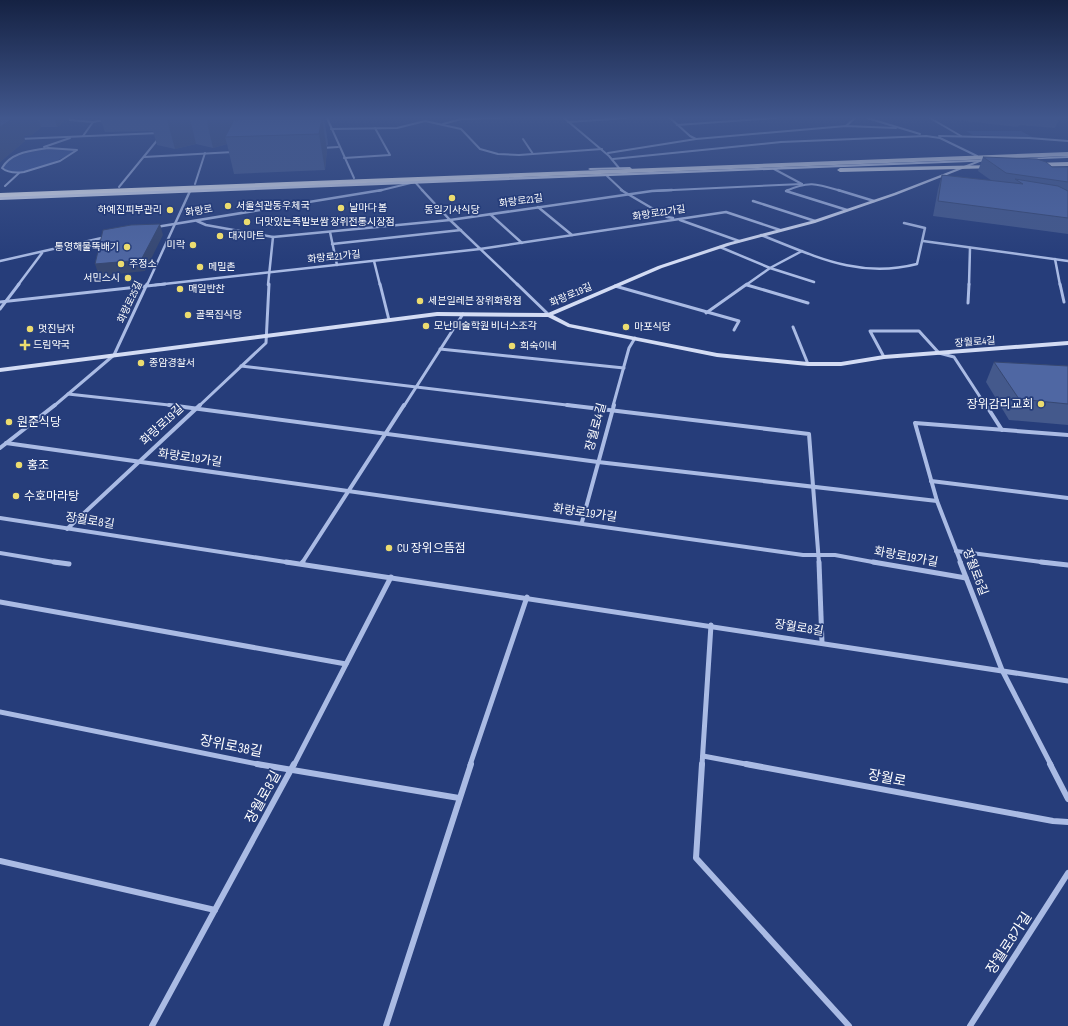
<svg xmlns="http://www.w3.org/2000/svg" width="1068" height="1026" font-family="'Sofia Sans Condensed','Noto Sans KR',sans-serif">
<rect width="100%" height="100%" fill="#263d7a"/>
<!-- green -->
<g fill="#3a5598">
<path d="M966,131h55l11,6 -59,-2z"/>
<path d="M62,148l15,2c-15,9 -60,32 -75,18l1,-3c17,-14 39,-16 59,-17z"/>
</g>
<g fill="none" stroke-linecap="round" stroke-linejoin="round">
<!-- street-far5 -->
<g stroke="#aabbe4" stroke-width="2">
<path d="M70,118v2l23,2 22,-4"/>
<path d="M327,118l27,60"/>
<path d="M564,118l45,38 10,12"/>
<path d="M670,118l20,18 6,3"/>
<path d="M867,118l53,16"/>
<path d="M930,118l31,18"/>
<path d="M568,122l58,-4"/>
<path d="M443,124l18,-5 39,-1"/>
<path d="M677,125l99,-7"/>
<path d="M846,126l9,-8"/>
<path d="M331,129l66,-1 28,-7 36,8 19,20 18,5 21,1 83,-6"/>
<path d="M83,136l10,-14"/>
<path d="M939,136l90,2 39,3"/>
<path d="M19,139l140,-6"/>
<path d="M523,139l10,15"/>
<path d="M44,147l26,-9"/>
<path d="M48,148l29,2 -17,11 -36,11c-7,1 -16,1 -22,-4 9,-16 29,-17 46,-20z"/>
<path d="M322,148l16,-1"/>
<path d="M608,153l88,-14 150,-13 50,2"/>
<path d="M144,157l89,-5"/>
<path d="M344,158l46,-3 -15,-27"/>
<path d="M613,159l168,-17 145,-6 14,2 37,18"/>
<path d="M774,169l28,15"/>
<path d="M607,176l16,15"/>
<path d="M195,184l10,-31"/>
<path d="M5,186l14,-13"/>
<path d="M119,187l40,-49"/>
<path d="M378,191l37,-9 8,9"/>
<path d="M652,191l150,-7"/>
<path d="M786,191c23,-11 32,-7 55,0"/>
</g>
<!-- street-far4 -->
<g stroke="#aabbe4" stroke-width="2.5">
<path d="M422,190l28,30 68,65"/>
<path d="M621,190l46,27 6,1"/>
<path d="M788,190l-2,1 61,19"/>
<path d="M838,190l36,11"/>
<path d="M753,201l62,20"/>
<path d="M538,207l34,28"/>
<path d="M490,214l32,29"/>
<path d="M680,220l59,21"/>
<path d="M197,221l9,4 67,12 177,-17 202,-29 20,-1"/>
<path d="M156,227l226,-37"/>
<path d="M330,232l7,33"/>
<path d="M761,235c54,21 97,44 156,29l8,-36 -21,-5"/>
<path d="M923,241l145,20"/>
<path d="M332,244l129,-14"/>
<path d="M720,247l50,21 44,14"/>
<path d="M1055,259l5,26"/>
<path d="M0,261l106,-24"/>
<path d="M374,261l6,24"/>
<path d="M18,285l24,-32"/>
<path d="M147,285l43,-94"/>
<path d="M155,285l325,-36 246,-37 54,18"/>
<path d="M268,285l5,-48"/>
<path d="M746,285l24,-17 32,-17"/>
<path d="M969,285l1,-37"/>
</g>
<!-- street-far3 -->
<g stroke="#aabbe4" stroke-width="3">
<path d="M380,284l9,36"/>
<path d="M517,284l32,31"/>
<path d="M1060,284l4,18"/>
<path d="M747,285l61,18"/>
<path d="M615,286l124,35 -5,9"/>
<path d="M0,302l165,-18"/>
<path d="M968,303l1,-19"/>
<path d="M0,309l19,-25"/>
<path d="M706,313l41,-29"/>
<path d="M793,327l15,37"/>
<path d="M440,349l184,19"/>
<path d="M884,357l-14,-26h49l20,22 15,4 32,49"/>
<path d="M241,366l334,40"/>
<path d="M68,394l110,12"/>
<path d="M54,406l60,-51 33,-71"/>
<path d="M199,406l67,-63 3,-59"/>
<path d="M404,406l59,-92"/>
<path d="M613,406l16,-58 6,-10"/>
</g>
<!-- street-far2 -->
<g stroke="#aabbe4" stroke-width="4">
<path d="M169,405l429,57 339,39"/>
<path d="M567,405l242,29 10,129"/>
<path d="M986,405l16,25"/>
<path d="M6,443l797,112h32l43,8"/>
<path d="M0,448l55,-43"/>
<path d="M931,481l137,17"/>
<path d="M0,518l292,45"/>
<path d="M582,522l32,-117"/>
<path d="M67,529l133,-124"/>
<path d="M956,551l93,12"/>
<path d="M0,553l60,10"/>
<path d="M302,563l102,-158"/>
<path d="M961,563l-24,-62 -22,-78 153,12"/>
</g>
<!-- street-far1 -->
<g stroke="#aabbe4" stroke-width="5">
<path d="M54,562l15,2"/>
<path d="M286,562l782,119"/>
<path d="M819,562l3,81"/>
<path d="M873,562l93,16"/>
<path d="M960,562l42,108 49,95"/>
<path d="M1041,562l27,3"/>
<path d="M302,563l1,-1"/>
<path d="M0,602l346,62"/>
<path d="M0,712l262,53"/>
<path d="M703,756l48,9"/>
<path d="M294,765l97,-188"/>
<path d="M470,765l57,-168"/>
<path d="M702,765l9,-140"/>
</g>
<!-- street -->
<g stroke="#aabbe4" stroke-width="6">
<path d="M257,764l202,34"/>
<path d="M702,764l-6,94 153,168"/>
<path d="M746,764l307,57 15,1"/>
<path d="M1050,764l18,35"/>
<path d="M0,861l215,49"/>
<path d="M152,1026l142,-262"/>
<path d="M386,1026l85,-262"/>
<path d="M970,1026l98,-153"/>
</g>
<!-- secondary -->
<path fill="#d3dcf4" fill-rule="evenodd" d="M982,159l3,1 -89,35 -81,28 -84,22 -69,23 -109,47 17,9 147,29 91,9h33l43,-7 184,-14v4l-184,14 -43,7h-33l-91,-9 -149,-30 -20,-10 -111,-1 -437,56v-4l437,-56 111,1 110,-47 69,-23 84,-22 83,-28z"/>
<!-- primary -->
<g fill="#e9eefc" fill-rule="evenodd">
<path d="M1068,156v2l-53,2 -2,-1z"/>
<path d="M997,159l-2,2 -995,39v-4z"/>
<path d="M630,167l2,2 -42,1 -2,-1 2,-1z"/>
</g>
<!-- highway -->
<g fill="#fff" fill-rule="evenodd">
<path d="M1068,152v4l-1068,41v-4z"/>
<path d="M1068,162v4l-34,1 -3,-2 3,-2z"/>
<path d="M996,165l2,3 -158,4 -3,-2 3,-2z"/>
</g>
</g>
<!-- wall -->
<g fill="#44598c">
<path d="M0,118h68l-11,9h-16l-9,8 -8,1 1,5 -25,21z"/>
<path d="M100,118h224l4,25v2h-1v5l-2,20 -91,4 -7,-30 -14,4 -17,-4 -21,5 -18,-4 -4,-14 -48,1z"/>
<path d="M956,118h103l-4,10 -36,-3 -1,2 -62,-7z"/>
<path d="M983,157l69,10h16v67l-135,-18 5,-27 4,-14 50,6 -14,-10z"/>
<path d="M994,362l74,4v59l-59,-5 -23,-38z"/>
</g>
<!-- shaded-wall -->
<g fill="#374872">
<path d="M0,118h38l3,9 -9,8 -8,1 1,5 -25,21z"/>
<path d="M54,118h14l-11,9z"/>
<path d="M175,118h15l6,26 -21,5 -8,-29z"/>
<path d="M204,118h33l4,19h-16l2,7 -14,4 -7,-30z"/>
<path d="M322,118l5,32 -2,20 -6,-36z"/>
<path d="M160,224l3,11 -18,36 -46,5 -4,-12z"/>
</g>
<!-- building -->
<g fill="#4f67a3" stroke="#374872">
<path d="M0,118h13l-13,9z"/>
<path d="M159,118h16l-8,2z"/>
<path d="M275,118h47l-3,16 -94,3 9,-17z"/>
<path d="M983,157l54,2 9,3 6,5h16v15l-62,-9z"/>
<path d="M942,175l81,9 -8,-5 43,7 10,5v27l-130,-17z"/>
<path d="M160,224l-19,36 -46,4 8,-34 28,-5z"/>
<path d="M994,362l74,4v38l-49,-5z"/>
</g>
<!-- sky -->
<linearGradient id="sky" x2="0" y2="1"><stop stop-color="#152243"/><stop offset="0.45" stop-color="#41578d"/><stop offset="1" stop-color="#41578d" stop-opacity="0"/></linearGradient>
<rect width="1068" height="262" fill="url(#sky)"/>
<!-- markers -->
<g fill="#ecdc6f" stroke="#263d7a" stroke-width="1.5">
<circle cx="452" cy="198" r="4"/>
<circle cx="228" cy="206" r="4"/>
<circle cx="341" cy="208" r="4"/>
<circle cx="170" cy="210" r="4"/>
<circle cx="247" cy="222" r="4"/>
<circle cx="220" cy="236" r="4"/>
<circle cx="193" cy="245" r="4"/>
<circle cx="127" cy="247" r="4"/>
<circle cx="121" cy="264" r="4"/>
<circle cx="200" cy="267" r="4"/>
<circle cx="128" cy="278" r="4"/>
<circle cx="180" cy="289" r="4"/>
<circle cx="420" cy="301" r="4"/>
<circle cx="188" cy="315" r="4"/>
<circle cx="426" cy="326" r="4"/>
<circle cx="626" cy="327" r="4"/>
<circle cx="30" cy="329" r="4"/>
<path d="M23 339h4v4h4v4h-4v4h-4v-4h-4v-4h4z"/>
<circle cx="512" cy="346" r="4"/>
<circle cx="141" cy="363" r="4"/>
<circle cx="1041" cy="404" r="4"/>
<circle cx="9" cy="422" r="4"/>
<circle cx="19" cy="465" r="4"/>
<circle cx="16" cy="496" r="4"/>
<circle cx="389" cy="548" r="4"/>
</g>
<g text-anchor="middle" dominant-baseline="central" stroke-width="3.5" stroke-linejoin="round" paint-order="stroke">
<!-- far-street labels -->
<g font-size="10" fill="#fff" stroke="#263d7a">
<text transform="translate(521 201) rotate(-8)">화랑로21길</text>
<text transform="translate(199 211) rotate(-9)">화랑로</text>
<text transform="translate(659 213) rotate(-9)">화랑로21가길</text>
<text transform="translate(334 257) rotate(-6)">화랑로21가길</text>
<text transform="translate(571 295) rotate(-23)">화랑로19길</text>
<text transform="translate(130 302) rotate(-65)">화랑로25길</text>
<text transform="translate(975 342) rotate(-4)">장월로4길</text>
</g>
<!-- far-poi labels -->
<g font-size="10" fill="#fff" stroke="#263d7a" text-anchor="start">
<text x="236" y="206">서울석관동우체국</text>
<text x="349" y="208">날마다 봄</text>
<text x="162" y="210" text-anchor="end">하예진피부관리</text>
<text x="452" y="210" text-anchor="middle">동일기사식당</text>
<text x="255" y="222">더맛있는족발보쌈 장위전통시장점</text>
<text x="228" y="236">대지마트</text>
<text x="185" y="245" text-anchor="end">미락</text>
<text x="119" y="247" text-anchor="end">통영해물뚝배기</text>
<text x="129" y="264">주정소</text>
<text x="208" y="267">메밀촌</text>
<text x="120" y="278" text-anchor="end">서민스시</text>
<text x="188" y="289">매일반찬</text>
<text x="428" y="301">세븐일레븐 장위화랑점</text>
<text x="196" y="315">골목집식당</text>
<text x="434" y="326">모난미술학원 비너스조각</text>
<text x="634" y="327">마포식당</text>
<text x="38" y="329">멋진남자</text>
<text x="33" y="345">드림약국</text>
<text x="520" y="346">희숙이네</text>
<text x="149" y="363">종암경찰서</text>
</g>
<!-- poi labels -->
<g font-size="12" fill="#fff" stroke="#263d7a" text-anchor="start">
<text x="1033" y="404" text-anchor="end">장위감리교회</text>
<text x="17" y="422">원준식당</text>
<text x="27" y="465">홍조</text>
<text x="24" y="496">수호마라탕</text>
<text x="397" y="548">CU 장위으뜸점</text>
</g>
<!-- street labels -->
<g font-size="12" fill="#fff" stroke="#263d7a">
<text transform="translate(162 425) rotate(-43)">화랑로19길</text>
<text transform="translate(596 427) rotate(-75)">장월로4길</text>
<text transform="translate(190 458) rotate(8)">화랑로19가길</text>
<text transform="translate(585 513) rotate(8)">화랑로19가길</text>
<text transform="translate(90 521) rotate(9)">장월로8길</text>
<text transform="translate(906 557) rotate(10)">화랑로19가길</text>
<text transform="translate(975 572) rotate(69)">장월로6길</text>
<text transform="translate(799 628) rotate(9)">장월로8길</text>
</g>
<!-- near-street labels -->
<g font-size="14" fill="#fff" stroke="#263d7a">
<text transform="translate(231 746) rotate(11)">장위로38길</text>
<text transform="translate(887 778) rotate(11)">장월로</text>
<text transform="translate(263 797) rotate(-61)">장월로8길</text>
<text transform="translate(1009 943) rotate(-57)">장월로8가길</text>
</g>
</g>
</svg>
